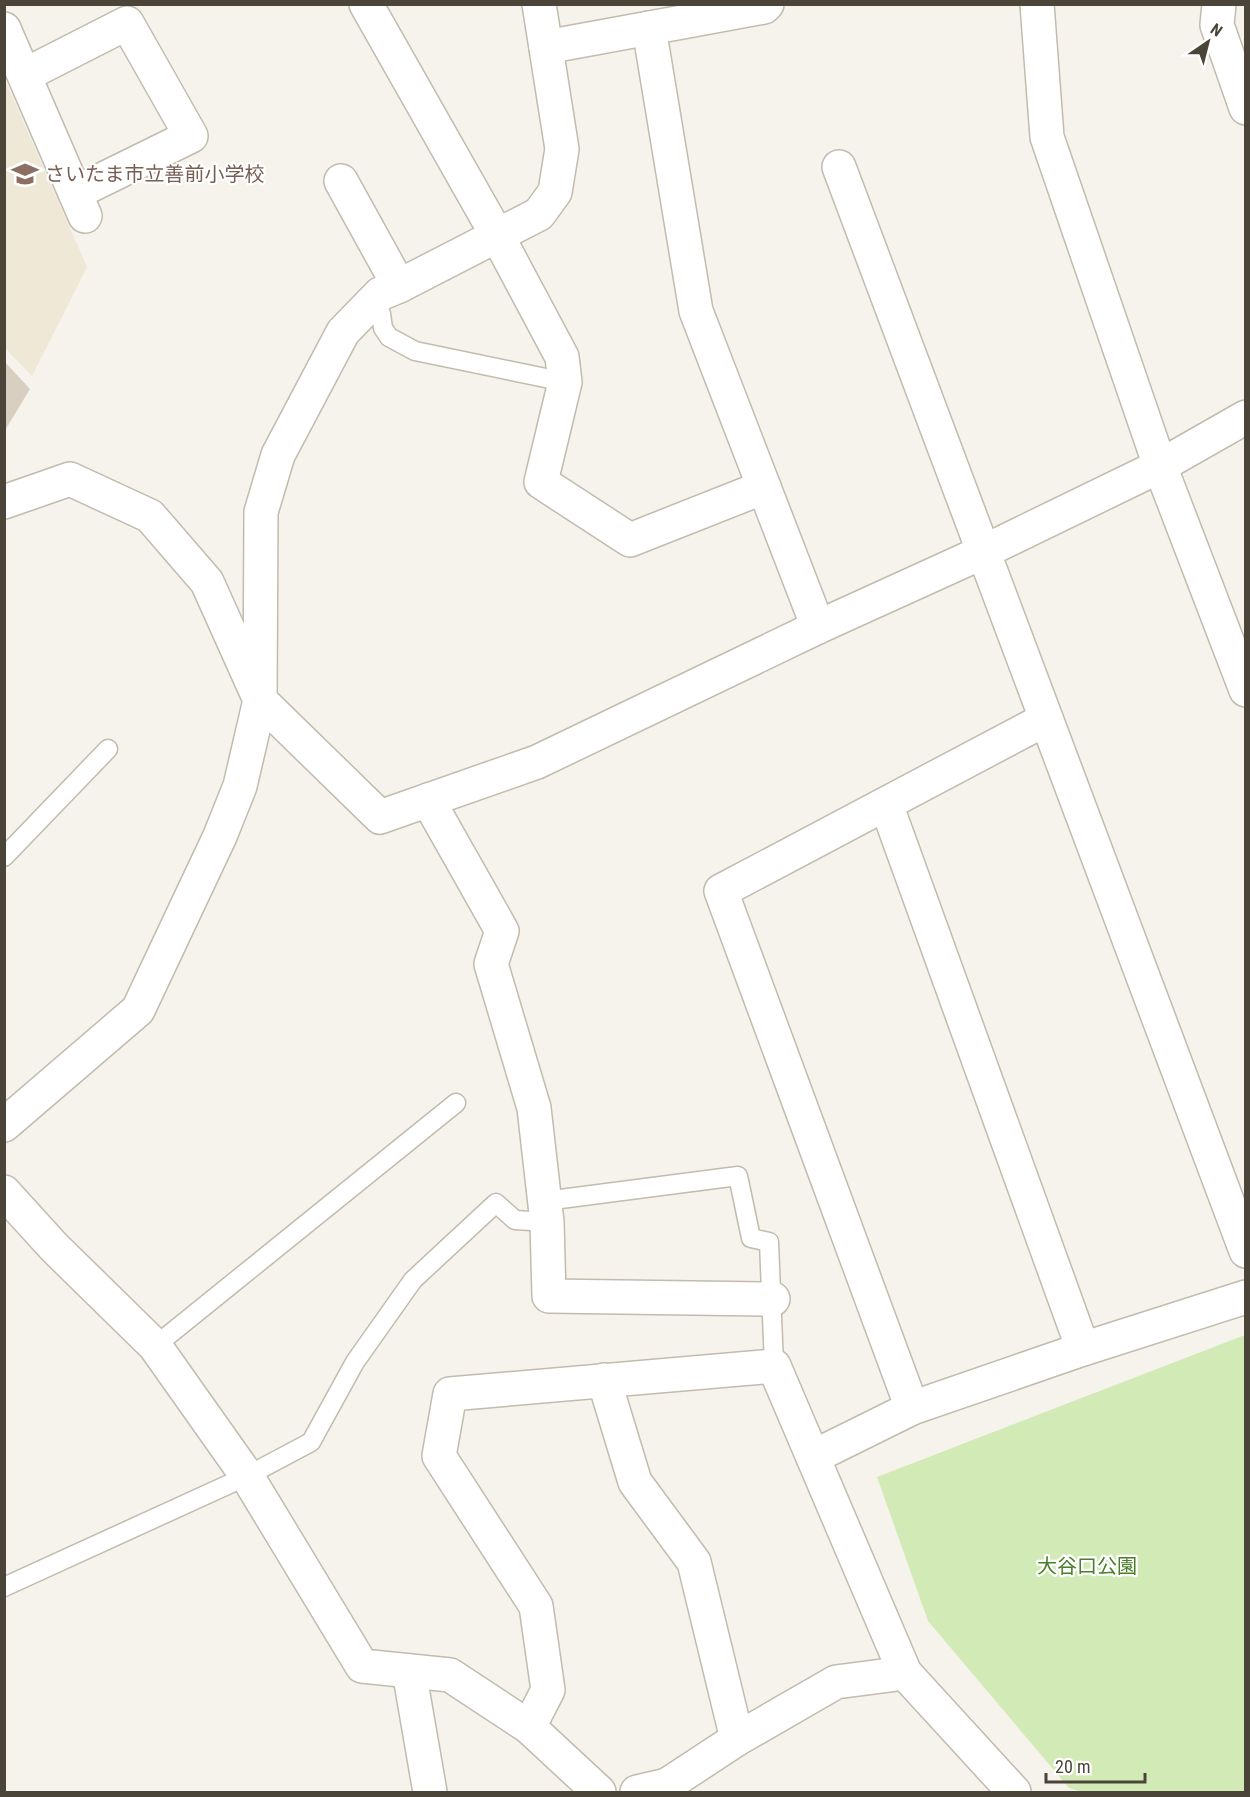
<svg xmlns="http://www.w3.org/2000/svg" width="1250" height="1797" font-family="'Roboto Condensed','Noto Sans JP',sans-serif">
<rect width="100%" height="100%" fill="#f6f3ec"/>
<!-- education -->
<path fill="#efe8d6" d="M5,80l82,187 -55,109 -27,-28z"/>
<!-- green -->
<path fill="#d2eab5" d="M1245,1335v457h-163l-13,-4 -141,-167 -51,-144z"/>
<!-- building -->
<path fill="#d8cfc1" d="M4,361l26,28 -26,43z"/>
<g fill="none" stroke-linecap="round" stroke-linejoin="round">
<defs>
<g id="service">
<path d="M372,302l9,12 2,14 6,9 26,14 150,31"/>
<path d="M4,857l104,-108"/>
<path d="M545,1201l193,-25 13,62 18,4 5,124"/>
<path d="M155,1346l301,-243"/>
<path d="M4,1587l243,-111 64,-34 44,-80 58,-82 83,-77 19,17 32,2"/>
</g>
<g id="minor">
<path d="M366,4l131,231 65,122 3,25 -24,100 89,58 134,-53"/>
<path d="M1037,4l10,133 113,329 86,224"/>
<path d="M1219,4l-2,21 29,83"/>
<path d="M649,28l47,283 122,316"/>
<path d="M4,29l81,187"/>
<path d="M546,47l218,-40 3,-3"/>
<path d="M25,75l102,-52 64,113 -116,57"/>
<path d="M839,167l407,1084"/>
<path d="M341,181l58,105"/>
<path d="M4,502l66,-23 80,37 57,66 53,118 120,117 157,-55 281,-135 165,-75 177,-86 86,-49"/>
<path d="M428,800l74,131 -11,33 43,144 13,114 2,74 224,3"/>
<path d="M886,804l197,545"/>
<path d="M4,1125l134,-115 82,-174 20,-50 20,-86 1,-188 17,-57 65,-123 37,-38 19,-8 140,-72 16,-22 7,-43 -23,-145"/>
<path d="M4,1192l50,55 101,99 92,130 115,190 88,9 79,52 70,65"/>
<path d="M604,1380l31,102 59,80 43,177"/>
<path d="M912,1408l-191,-517 325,-172"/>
<path d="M813,1457l99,-49 171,-59 163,-52"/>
<path d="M409,1671l21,121"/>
<path d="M529,1727l19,-37 -12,-84 -97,-150 11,-62 324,-28 131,307 109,119"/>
<path d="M637,1792l30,-7 70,-46 99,-57 69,-9"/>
</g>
</defs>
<!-- service casing -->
<use href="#service" stroke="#c2bbae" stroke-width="21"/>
<!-- minor casing -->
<use href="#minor" stroke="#c2bbae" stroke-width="36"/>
<!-- service -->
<use href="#service" stroke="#fff" stroke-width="18"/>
<!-- minor -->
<use href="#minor" stroke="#fff" stroke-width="33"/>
</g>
<!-- icons -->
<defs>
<symbol id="school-bare" viewBox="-9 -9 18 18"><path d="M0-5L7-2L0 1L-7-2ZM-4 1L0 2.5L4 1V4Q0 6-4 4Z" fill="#8d6e63" stroke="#fff" stroke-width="2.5" paint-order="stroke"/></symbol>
</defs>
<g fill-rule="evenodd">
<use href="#school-bare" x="6" y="155" width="38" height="38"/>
</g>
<g text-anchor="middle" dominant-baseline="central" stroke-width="4.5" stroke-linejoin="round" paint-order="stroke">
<!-- education labels -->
<g font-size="20" fill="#785e54" stroke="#fff" text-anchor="start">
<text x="45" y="174">さいたま市立善前小学校</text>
</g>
<!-- park labels -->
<g font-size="20" fill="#4a7f2a" stroke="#fff">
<text x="1087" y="1566">大谷口公園</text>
</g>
</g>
<!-- border -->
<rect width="1250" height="1797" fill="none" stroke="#4b4439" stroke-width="12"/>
<!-- north arrow -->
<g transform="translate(1208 42) rotate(35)" stroke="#ffffff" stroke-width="4.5" paint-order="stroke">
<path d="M0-4.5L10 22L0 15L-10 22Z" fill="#4b4439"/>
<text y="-9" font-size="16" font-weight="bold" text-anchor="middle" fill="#4b4439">N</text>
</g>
<!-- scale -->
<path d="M1046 1773v9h99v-9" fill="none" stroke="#4b4439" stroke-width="3"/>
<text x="1055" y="1773" font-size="18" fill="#4b4439" stroke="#ffffff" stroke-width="4.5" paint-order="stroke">20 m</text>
</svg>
